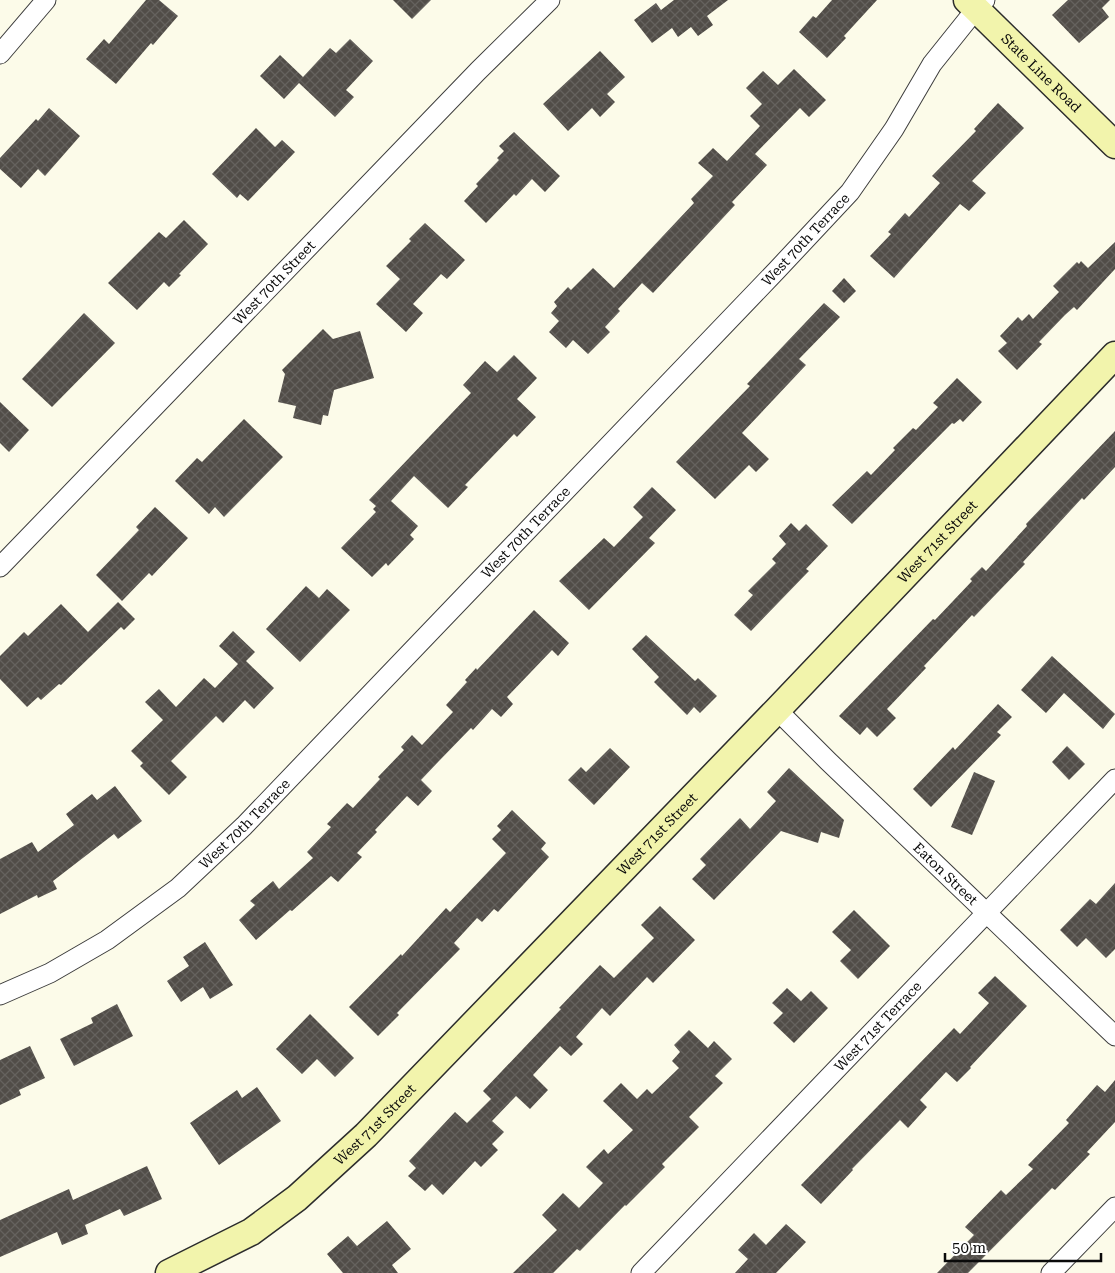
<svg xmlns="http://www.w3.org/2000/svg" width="1115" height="1273" font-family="'Roboto Serif',serif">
<defs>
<pattern id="building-cross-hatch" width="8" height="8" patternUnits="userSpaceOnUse" patternTransform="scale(1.25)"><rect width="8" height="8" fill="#514d48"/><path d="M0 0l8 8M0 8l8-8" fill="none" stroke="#65625e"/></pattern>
</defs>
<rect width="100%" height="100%" fill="#fcfbe9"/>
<!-- building -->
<g fill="url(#building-cross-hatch)">
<path d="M146,0h13l19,16 -25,29 -2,-2 -35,41 -30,-25 18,-20 5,5z"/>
<path d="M393,0h38l-19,19z"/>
<path d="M674,0h54l-21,16 6,9 -15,11 -7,-9 -13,10 -6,-9 -20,15 -18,-23 22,-17 5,7z"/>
<path d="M832,0h45l-33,36 2,2 -19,20 -28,-26 14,-16 3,2z"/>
<path d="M1068,0h42l-8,8 7,9 -30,26 -27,-28z"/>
<path d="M350,39l23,22 -27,29 8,7 -19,20 -36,-34 -15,16 -24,-23 20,-21 23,22 27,-29 6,5z"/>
<path d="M600,51l25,26 -18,17 8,8 -15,15 -8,-9 -24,23 -25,-27z"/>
<path d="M794,69l32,31 -17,17 -9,-9 -45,46 12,11 -35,37 3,3 -82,88 -11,-10 -24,26 2,2 -15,16 5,5 -22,22 -15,-14 -7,8 -17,-16 10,-11 -8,-8 6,-7 -3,-4 14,-15 3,3 22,-22 21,20 80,-85 -3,-4 22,-23 -15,-13 15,-15 14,13 33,-35 -10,-10 12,-12 -16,-16 17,-17 15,14z"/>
<path d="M998,103l26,25 -52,53 14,12 -17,18 -9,-7 -66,74 -24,-22 21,-22 -3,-2 17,-19 4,4 31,-34 -8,-7 44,-45 -2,-2z"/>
<path d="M49,108l31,28 -35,40 -7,-7 -17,19 -21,-19v-11l36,-39 2,2z"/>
<path d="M256,128l19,19 7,-7 13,12 -47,49 -8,-7 -3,4 -25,-24z"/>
<path d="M514,132l46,44 -15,16 -13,-13 -16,17 -2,-2 -28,29 -22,-22 14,-15 -2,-2 23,-24 -2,-2 7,-7 -5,-5z"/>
<path d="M184,220l24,24 -29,30 2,1 -12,12 -5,-5 -27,28 -29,-27 51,-51 7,6z"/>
<path d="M425,223l40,37 -18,19 -6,-5 -28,30 10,9 -17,19 -30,-28 24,-25 -14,-13 25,-25 -2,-2z"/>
<path d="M1115,242v27l-38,41 -3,-3 -9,8 -26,27 3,2 -25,26 -19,-19 9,-8 -7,-7 18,-19 4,4 7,-7 4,5 26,-27 -6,-6 24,-24 2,2 2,-3 7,7z"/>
<path d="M844,278l12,13 -12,12 -12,-12z"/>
<path d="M824,303l16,14 -41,42 7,6 -64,68 27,26 -13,13 -7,-7 -34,34 -39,-37 74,-76 -3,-2z"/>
<path d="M84,313l31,30 -63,64 -30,-28z"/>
<path d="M323,329l10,10 27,-8 14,47 -40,12 -6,26 -5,-1 -2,10 -28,-7 3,-12 -18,-4 7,-28 -3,-4z"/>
<path d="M514,355l23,23 -20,21 19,18 -19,20 -3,-3 -49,51 3,2 -20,21 -34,-32 -23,25 27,25 -8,9 4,4 -26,27 -2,-3 -14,14 -31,-29 35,-36 -3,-3 3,-3 -7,-6 102,-107 -8,-8 22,-24 12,11z"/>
<path d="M957,378l25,24 -19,20 -3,-3 -6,5 -2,-1 -100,101 -20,-19 35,-34 4,4 24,-25 -2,-2 20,-20 3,2 22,-23 -5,-4z"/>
<path d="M0,402l29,28 -20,22 -9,-9z"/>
<path d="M244,419l39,38 -59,60 -9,-10 -6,7 -34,-33 22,-23 5,4z"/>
<path d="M1115,431v36l-31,33 -2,-2 -59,64 2,2 -51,53 -2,-2 -48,51 2,2 -39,41 9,9 -19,19 -10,-10 -7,8 -21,-19 94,-97 2,1 37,-39 -2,-2 12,-12 4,4 41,-45 -1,-2z"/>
<path d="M652,487l24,23 -27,28 6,5 -66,67 -30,-29 45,-43 10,9 29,-30 -10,-10z"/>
<path d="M155,507l33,31 -36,38 -3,-3 -27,28 -26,-26 43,-45 -3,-3z"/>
<path d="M791,523l8,8 7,-7 22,22 -22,23 3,2 -58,60 -17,-16 19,-20 -5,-4 28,-28 -4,-4 14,-15 -7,-8z"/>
<path d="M306,586l13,12 8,-9 23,21 -50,52 -34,-33z"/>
<path d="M118,602l17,17 -11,11 -3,-3 -60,58 -2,-1 -18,16 -3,-3 -11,10 -27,-28v-23l24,-24 4,4 33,-32 27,28z"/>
<path d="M534,610l35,33 -11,13 -6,-6 -45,47 6,7 -12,13 -9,-8 -19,21 -2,-2 -32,33 -18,19 11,11 -14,15 -11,-10 -32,34 2,2 -20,21 5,4 -24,25 -7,-6 -39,35 -2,-1 -34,30 -17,-20 16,-15 -5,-4 23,-20 6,8 34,-31 -6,-6 24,-25 -4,-3 20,-21 6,5 27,-29 -2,-2 26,-27 -3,-3 11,-12 10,10 31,-33 -7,-7 21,-23 -2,-2 11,-12 1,2z"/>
<path d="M233,631l22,21 -9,9 28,27 -20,21 -9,-9 -22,23 -7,-7 -45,45 16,16 -18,18 -29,-29 3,-3 -12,-12 32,-31 -18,-18 14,-13 17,18 28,-29 11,10 23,-24 -19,-18z"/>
<path d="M646,635l49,46 3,-3 19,18 -17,17 -6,-6 -7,8 -33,-33 5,-5 -27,-28z"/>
<path d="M1052,656l63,58 -12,15 -39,-36 -18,20 -25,-23z"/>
<path d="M998,704l14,13 -15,15 4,3 -70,72 -18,-18 40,-42 2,3z"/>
<path d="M1067,746l18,18 -16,16 -17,-18z"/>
<path d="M610,748l20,19 -36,38 -26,-25 13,-13 5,5z"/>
<path d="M789,768l55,52 -5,18 -18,-6 -3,11 -37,-12 -67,69 -22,-21 14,-14 -6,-6 40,-41 10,11 26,-28 -9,-9z"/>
<path d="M974,772l21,9 -23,54 -21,-8z"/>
<path d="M115,786l27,35 -24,18 -4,-5 -61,47 4,8 -19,9 -1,-3 -37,19v-55l32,-17 6,10 36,-27 -8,-11 26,-20 5,6z"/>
<path d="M512,810l34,33 -5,6 8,8 -51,55 -4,-3 -12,13 -5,-4 -23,25 6,6 -63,64 2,2 -21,21 -29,-29 52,-53 1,2 44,-48 4,4 56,-59 -14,-14 9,-9 -4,-4z"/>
<path d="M1115,883v66l-9,9 -20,-20 -9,9 -17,-17 30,-31 6,5z"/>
<path d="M660,906l35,34 -42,43 -6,-6 -37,39 -8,-8 -26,29 7,7 -12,12 -11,-10 -27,29 15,15 -18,19 -14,-13 -24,25 12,11 -12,12 6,6 -17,17 -6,-6 -32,34 -11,-11 -7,7 -17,-15 8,-8 -7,-7 46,-49 12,11 24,-24 -8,-8 78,-82 -2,-1 41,-43 14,13 40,-40 -13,-13z"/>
<path d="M854,910l36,36 -32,33 -18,-18 11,-11 -19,-18z"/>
<path d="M205,942l28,43 -23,14 -7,-12 -22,15 -14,-21 22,-15 -6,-9z"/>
<path d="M995,976l32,30 -57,61 1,1 -14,14 -11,-10 -26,28 7,7 -19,21 -8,-8 -48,49 1,1 -32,34 -20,-19 153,-157 6,6 29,-31 -11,-10z"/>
<path d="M787,988l14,13 10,-10 17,17 -34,35 -21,-20 10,-10 -11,-10z"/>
<path d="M117,1004l16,32 -59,30 -14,-27 33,-16 -2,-5z"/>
<path d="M310,1014l44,44 -19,19 -18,-18 -15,15 -26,-25z"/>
<path d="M689,1030l19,18 6,-7 18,18 -17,17 8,7 -34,34 10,10 -37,37 3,3 -39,39 -1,-1 -45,46 -3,-2 -24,24h-40l44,-43 -15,-15 21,-22 16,15 24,-25 -17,-16 18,-18 4,5 25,-24 -30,-29 18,-18 16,16 10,-10 5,5 27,-26 -7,-7 8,-9 -6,-7z"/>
<path d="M30,1046l15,32 -26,12 2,5 -21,10v-45z"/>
<path d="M1115,1080v42l-28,30 3,2 -35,36 -3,-2 -84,85h-31l37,-38 -9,-8 36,-37 5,5 27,-26 -5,-4 41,-42 -3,-3 31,-35 8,7z"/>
<path d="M257,1087l24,34 -62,44 -29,-42 47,-33 5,8z"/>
<path d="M147,1166l15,33 -38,17 -4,-7 -35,16 3,9 -26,11 -5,-13 -57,25v-37l69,-31 4,11z"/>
<path d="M387,1221l24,28 -19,16 6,8h-55l-16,-19 21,-18 9,10z"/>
<path d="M786,1224l20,18 -30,31h-41l13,-14 -10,-9 16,-17 12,12z"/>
</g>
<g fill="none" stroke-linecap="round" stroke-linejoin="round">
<defs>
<g id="street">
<path d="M0,54l46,-54"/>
<path id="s1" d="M0,567l478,-496 72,-71"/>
<path id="s2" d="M777,710l51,51 287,275"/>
<path id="s3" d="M0,995l50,-22 57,-33 71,-52 66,-62 533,-556 73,-78 44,-63 38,-65 44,-55 9,-9"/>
<path id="s4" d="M641,1273l474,-494"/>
<path d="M1051,1273l64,-66"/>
</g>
<g id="secondary">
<path id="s5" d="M967,0l148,145"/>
<path id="s6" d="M169,1273l82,-41 46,-34 69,-63 411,-425 338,-355"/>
</g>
</defs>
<!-- street casing -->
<use href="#street" stroke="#3d3d3d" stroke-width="21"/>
<!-- secondary casing -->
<use href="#secondary" stroke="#2c2c2c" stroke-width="29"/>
<!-- street -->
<use href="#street" stroke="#fff" stroke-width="19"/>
<!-- secondary -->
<use href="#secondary" stroke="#f2f4ac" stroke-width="26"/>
</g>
<g text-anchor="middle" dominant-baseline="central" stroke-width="5" stroke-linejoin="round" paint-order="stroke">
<!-- street labels -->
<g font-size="14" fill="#0a0a0a" stroke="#fff">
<text stroke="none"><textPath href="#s5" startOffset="104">State Line Road</textPath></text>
<text stroke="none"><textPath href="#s3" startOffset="1111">West 70th Terrace</textPath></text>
<text stroke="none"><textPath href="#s1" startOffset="395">West 70th Street</textPath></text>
<text stroke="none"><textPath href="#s3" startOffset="706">West 70th Terrace</textPath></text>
<text stroke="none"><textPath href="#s6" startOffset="1066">West 71st Street</textPath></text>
<text stroke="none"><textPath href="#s3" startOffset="301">West 70th Terrace</textPath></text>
<text stroke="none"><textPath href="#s6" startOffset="661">West 71st Street</textPath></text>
<text stroke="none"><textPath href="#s2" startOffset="235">Eaton Street</textPath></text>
<text stroke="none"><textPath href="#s4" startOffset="342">West 71st Terrace</textPath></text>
<text stroke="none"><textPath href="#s6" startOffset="256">West 71st Street</textPath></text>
</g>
</g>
<!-- scale -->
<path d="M945 1253v8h156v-8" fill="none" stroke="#0a0a0a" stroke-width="2.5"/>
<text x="952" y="1253" font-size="15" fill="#0a0a0a" stroke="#ffffff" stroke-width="4" paint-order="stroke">50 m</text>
</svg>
